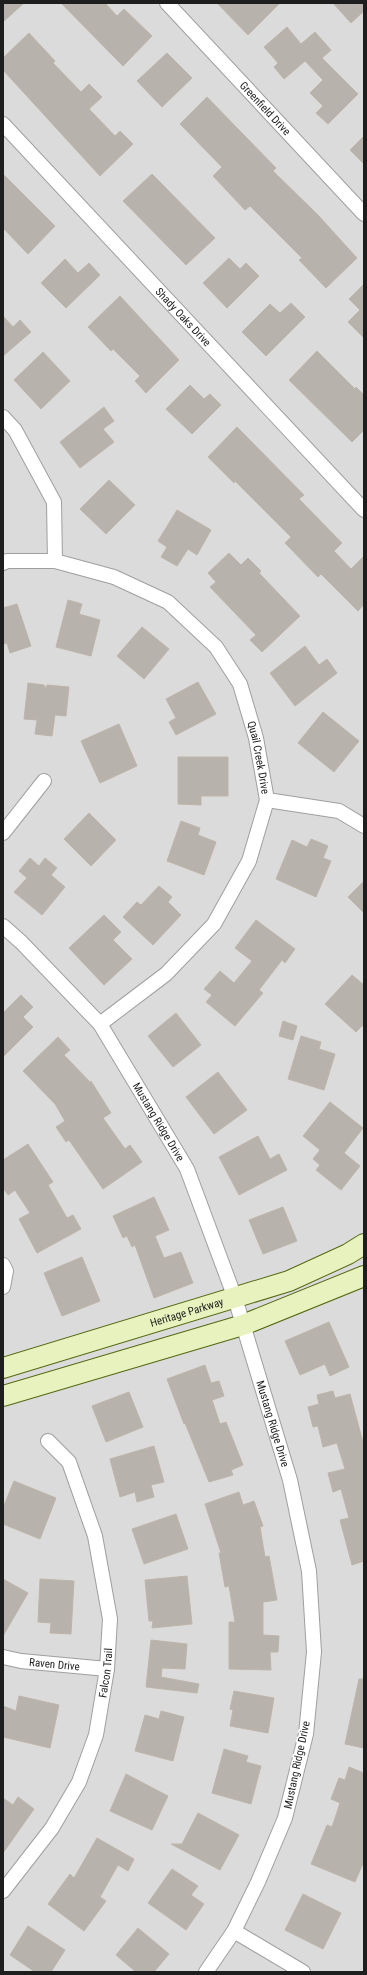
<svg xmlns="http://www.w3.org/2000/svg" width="367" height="1975" font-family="'Roboto Condensed',sans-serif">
<rect width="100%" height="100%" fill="#eeece5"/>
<!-- residential -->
<rect fill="#dcdbdb" x="3" y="3" width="361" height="1969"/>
<!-- building -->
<g fill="#b7b2ab" stroke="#beb5a9">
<path d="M3,3h21l-21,19z"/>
<path d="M61,3h44l12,13 7,-7 28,27 -29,30z"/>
<path d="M217,3h63l-32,32z"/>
<path d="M333,3h31v8l-13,12z"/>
<path d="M287,27l14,17 14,-12 16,18 -9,8 36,36 -30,30 -12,-11 7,-7 -13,-13 13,-13 -18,-19 -21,18 -10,-12 4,-4 -14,-16z"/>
<path d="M29,33l26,28 -2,2 28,29 8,-8 13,13 -13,12 26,27 5,-5 13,13 -33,32 -97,-106v-12z"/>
<path d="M167,53l25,25 -30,29 -25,-26z"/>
<path d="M207,97l69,71 -3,3 45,44 39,43 -31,30 -27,-28 3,-2 -52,-52 -5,4 -32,-34 9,-9 -42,-43z"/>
<path d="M364,136v28l-14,-14z"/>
<path d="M3,174l52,52 -27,28 -25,-26z"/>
<path d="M152,174l63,64 -29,27 -63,-64z"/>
<path d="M229,258l11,11 6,-6 13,13 -32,32 -24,-25z"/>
<path d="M65,259l13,14 11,-10 11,12 -34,33 -25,-25z"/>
<path d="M364,284v54l-16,-16 12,-12 -11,-11z"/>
<path d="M120,296l59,64 -33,33 -11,-12 5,-5 -27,-27 -2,2 -23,-24z"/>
<path d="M291,303l14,14 -39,39 -24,-24 28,-28 10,9z"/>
<path d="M3,316l10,11 7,-7 11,12 -28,24z"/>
<path d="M317,351l38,38 1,-2 8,8v35l-12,12 -63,-62z"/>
<path d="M43,352l27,29 -29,28 -27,-29z"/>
<path d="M190,385l14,14 6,-5 11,11 -29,29 -26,-25z"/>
<path d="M104,407l10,14 -11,8 11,13 -34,26 -20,-26z"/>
<path d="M237,427l67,68 -5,4 43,44 -8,8 17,18 13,-13v48l-6,7 -37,-37 -3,3 -33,-34 6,-6 -56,-56 -1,2 -26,-26z"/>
<path d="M109,480l26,25 -29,29 -26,-25z"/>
<path d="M177,510l34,20 -14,25 -9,-6 -11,17 -16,-9 6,-10 -9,-6z"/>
<path d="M229,553l12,12 7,-7 13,13 -2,2 41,43 -38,36 -12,-12 6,-5 -46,-48 6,-5 -8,-9z"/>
<path d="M68,600l14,4 -3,10 21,6 -9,36 -35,-9z"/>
<path d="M17,604l14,42 -21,7 -3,-10 -4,1v-36z"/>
<path d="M142,627l27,22 -25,30 -27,-23z"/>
<path d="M305,646l14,19 8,-6 10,14 -42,33 -25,-33z"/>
<path d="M198,682l18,32 -40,21 -7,-13 7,-4 -10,-19z"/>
<path d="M28,683l16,2 2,4 1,-4 22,2 -3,29 -11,-1 -3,21 -17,-2 2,-14 -13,-1z"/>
<path d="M323,712l36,29 -25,31 -36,-29z"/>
<path d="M119,724l18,42 -37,17 -19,-42z"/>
<path d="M178,757h50v39h-27v9l-23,-1z"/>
<path d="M89,813l27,27 -25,26 -27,-27z"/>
<path d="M181,821l19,7 -2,7 18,7 -12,33 -37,-14z"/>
<path d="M311,839l17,7 -5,12 8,3 -15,36 -40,-18 16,-39 15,7z"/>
<path d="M30,858l9,8 6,-8 12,10 -6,7 14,12 -23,28 -28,-23 13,-14 -8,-7z"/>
<path d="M364,881v32l-16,-16z"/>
<path d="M159,886l13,11 -4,5 13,13 -28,30 -30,-28 14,-15 4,3z"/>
<path d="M104,915l17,17 -8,8 19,19 -28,26 -35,-37z"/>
<path d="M256,920l39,29 -10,14 -3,-3 -23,30 4,3 -28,33 -29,-24 6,-7 -8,-6 16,-18 14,12 18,-22 -17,-13z"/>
<path d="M352,975l12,10v39l-8,8 -31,-28z"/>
<path d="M21,995l12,12 -10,10 10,10 -30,30v-44z"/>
<path d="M176,1013l25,32 -28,22 -25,-31z"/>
<path d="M283,1021l14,5 -4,14 -14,-4z"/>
<path d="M301,1036l20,6 -2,7 16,5 -11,36 -36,-11z"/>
<path d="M58,1037l12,13 -6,5 26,27 1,-1 20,32 -8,5 22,31 5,-4 12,17 -39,27 -34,-49 -3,2 -10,-15 9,-6 -10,-17 -32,-33z"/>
<path d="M218,1072l29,38 -33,24 -28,-37z"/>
<path d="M330,1102l33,26 -19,25 16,13 -19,24 -25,-20 4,-5 -7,-6 7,-9 -17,-14z"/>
<path d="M258,1136l12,23 9,-5 8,16 -48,25 -20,-38z"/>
<path d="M28,1144l25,38 -5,3 19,33 6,-3 8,14 -44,24 -18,-34 11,-6 -15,-23 -7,5 -5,-7v-28z"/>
<path d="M154,1197l15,33 -14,6 9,22 17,-6 12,31 -39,15 -19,-53 -3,2 -5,-11 -4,2 -10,-22z"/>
<path d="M283,1207l14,34 -34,13 -14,-34z"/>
<path d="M82,1257l18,44 -38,15 -18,-43z"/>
<path d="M329,1322l20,45 -19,9 -5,-12 -25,11 -15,-34z"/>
<path d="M205,1365l6,18 8,-2 5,15 -12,4 8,24 6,-2 17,43 -12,5 2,5 -24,7 -24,-59 -1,1 -17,-45z"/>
<path d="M333,1391l2,7 15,-4 14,52v115l-12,4 -12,-45 9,-2 -8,-29 -8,3 -5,-19 17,-4 -8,-26 -14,4 -5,-21 -5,1 -5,-20 11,-3 -2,-9z"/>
<path d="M129,1392l14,35 -37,15 -14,-36z"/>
<path d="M154,1446l10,36 -13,3 3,12 -17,5 -2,-10 -15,5 -10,-38z"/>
<path d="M14,1481l42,17 -16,41 -37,-15v-16z"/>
<path d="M239,1492l4,13 11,-4 9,25 -3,1 5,30 4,-1 8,44 -14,2v33l16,1 -1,16h-8l1,18 -42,-1v-47h6l-6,-36 -4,1 -6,-34h2l-16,-49z"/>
<path d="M176,1514l12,35 -44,15 -12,-35z"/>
<path d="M187,1576l5,48 -40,4 1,-7h-4l-4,-41z"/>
<path d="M3,1579l25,14 -25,43z"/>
<path d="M40,1579l34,2 -3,53 -21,-1 1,-10 -13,-1z"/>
<path d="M151,1640l36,4 -2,25 -23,-1 -1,9 38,7 -2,9 -51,-6z"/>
<path d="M359,1679h5v69l-19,-4z"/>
<path d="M234,1691l40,7 -6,35 -38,-7 3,-16 -3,-1z"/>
<path d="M19,1696l40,9 -9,43 -47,-11v-31l13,5z"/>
<path d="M161,1711l23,6 -11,44 -38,-10 10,-36 14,4z"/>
<path d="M224,1749l24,7 -2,6 15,4 -10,38 -39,-11z"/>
<path d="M349,1767l15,6v88l-9,21 -44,-18 16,-39 5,2 8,-24 -9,-4 8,-21 6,2z"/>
<path d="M126,1774l42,22 -16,34 -42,-19z"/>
<path d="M18,1797l16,12 -31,44v-55l10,7z"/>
<path d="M198,1813l41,22 -19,35 -49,-26h11z"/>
<path d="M97,1838l37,21 -6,12 -10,-6 -18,32 6,4 -22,30 -36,-27 22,-30 4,4z"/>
<path d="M172,1869l26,17 -7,9 13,9 -18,26 -38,-27z"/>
<path d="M303,1894l38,19 -18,36 -38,-19z"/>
<path d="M28,1926l37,24 -14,22h-16l-25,-17z"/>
<path d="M138,1928l31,26 -15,18h-18l-20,-17z"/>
</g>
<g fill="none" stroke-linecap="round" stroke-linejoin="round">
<defs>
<g id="minor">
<path id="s1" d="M167,3l197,211"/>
<path id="s2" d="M3,124l361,386"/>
<path d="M3,417l12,13 39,72 1,59"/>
<path id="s3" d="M3,563l4,-2h48l59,16 54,25 48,45 24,37 16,54 11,62 -18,61 -35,63 -48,50 -66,50"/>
<path d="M267,800l72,11 25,15"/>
<path d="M3,833l41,-52"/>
<path id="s4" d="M3,926l18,16 79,82 87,145 48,129 55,182 19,91 5,81 -8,82 -21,84 -27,64 -24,49 -28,41"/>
<path d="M3,1265l3,6 -3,16"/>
<path id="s5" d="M3,1657l18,4 86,8"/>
<path id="s6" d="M3,1891l49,-63 27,-46 17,-47 11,-66 3,-50 -15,-83 -26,-74 -21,-21"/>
<path d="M234,1931l69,41"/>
</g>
<g id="secondary">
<path id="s7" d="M3,1368l286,-87 59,-27 16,-10"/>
<path d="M3,1396l240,-71 121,-49"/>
</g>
</defs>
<!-- minor casing -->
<use href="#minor" stroke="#9f9f9f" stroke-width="16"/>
<!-- secondary casing -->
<use href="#secondary" stroke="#536911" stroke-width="22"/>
<!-- minor -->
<use href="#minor" stroke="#fff" stroke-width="14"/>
<!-- secondary -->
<use href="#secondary" stroke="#e8f2be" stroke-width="20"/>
</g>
<g text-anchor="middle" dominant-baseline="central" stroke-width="3.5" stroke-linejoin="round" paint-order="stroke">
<!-- street labels -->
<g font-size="11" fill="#1e1e1e" stroke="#fff">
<text stroke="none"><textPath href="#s1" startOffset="144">Greenfield Drive</textPath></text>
<text stroke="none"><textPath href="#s2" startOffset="264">Shady Oaks Drive</textPath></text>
<text stroke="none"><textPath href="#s3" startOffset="359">Quail Creek Drive</textPath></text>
<text stroke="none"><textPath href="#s4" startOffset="252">Mustang Ridge Drive</textPath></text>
<text stroke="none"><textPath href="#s7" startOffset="192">Heritage Parkway</textPath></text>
<text stroke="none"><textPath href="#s4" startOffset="576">Mustang Ridge Drive</textPath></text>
<text stroke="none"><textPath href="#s5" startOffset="52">Raven Drive</textPath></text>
<text stroke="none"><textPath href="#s6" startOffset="246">Falcon Trail</textPath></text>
<text transform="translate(297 1765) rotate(-78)">Mustang Ridge Drive</text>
</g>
</g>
<!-- border -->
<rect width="367" height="1975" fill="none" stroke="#1e1e1e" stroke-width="8"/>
</svg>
